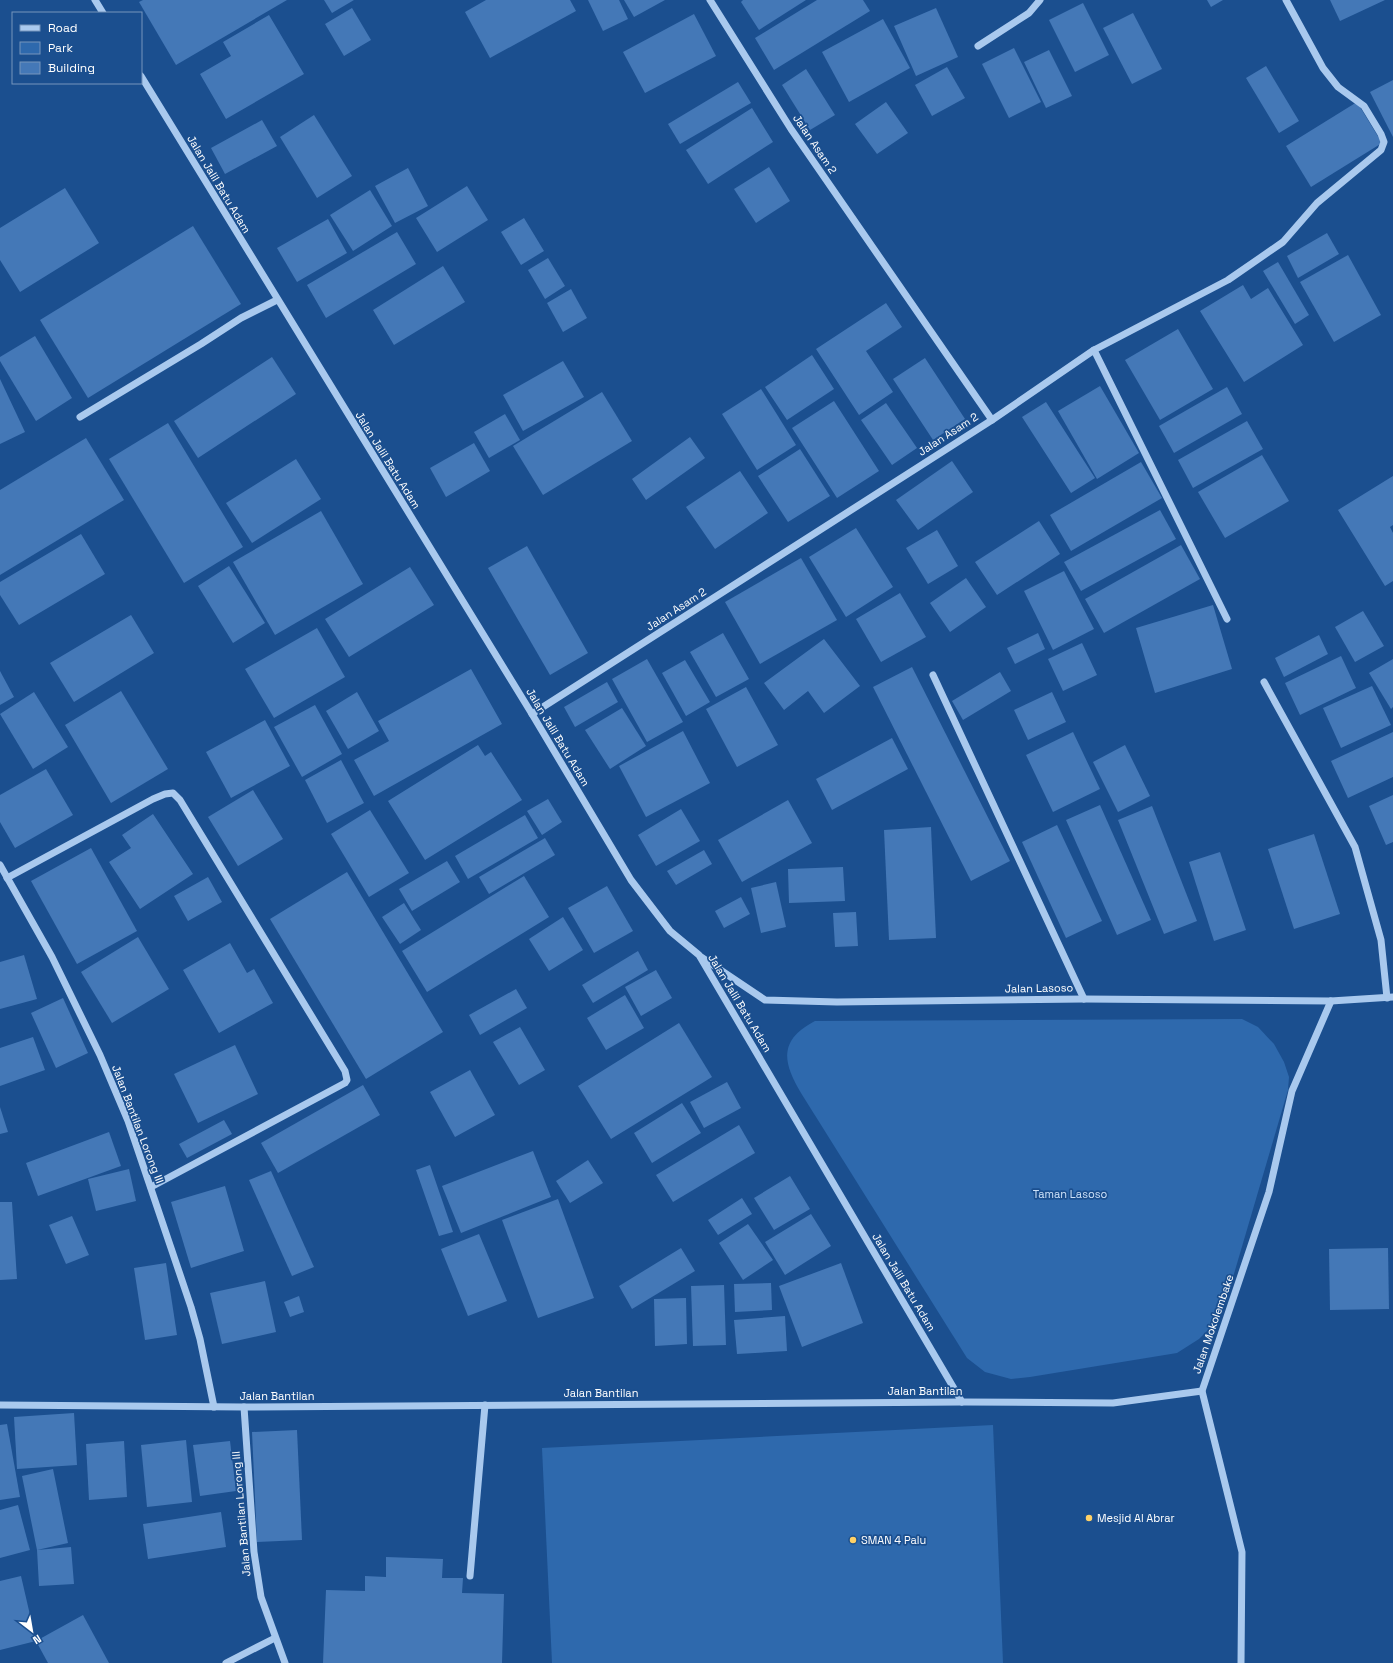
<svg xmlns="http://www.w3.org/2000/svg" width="1393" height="1663" font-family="'Space Grotesk',sans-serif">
<rect width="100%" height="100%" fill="#1b4f8f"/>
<!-- green -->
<g fill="#2e69ad">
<path d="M1242,1019l16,8 16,17 10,18 5,15 -1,13 -62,211 -11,22 -16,16 -22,14 -147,24 -19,2 -26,-7 -18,-14 -166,-265c-19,-32 -22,-53 14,-72z"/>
<path d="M993,1425l10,238h-451l-10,-215z"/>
</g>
<!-- building -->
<g fill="#4478b7">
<path d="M143,0h144l-111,65 -37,-63z"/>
<path d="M324,0h30l-22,13z"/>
<path d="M486,0h84l6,11 -86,47 -25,-46z"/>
<path d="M588,0h31l9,19 -25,12z"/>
<path d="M624,0h41l-31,17z"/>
<path d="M743,0h63l-47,30 -18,-28z"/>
<path d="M817,0h46l7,11 -96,59 -19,-32z"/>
<path d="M1207,0h16l-12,7z"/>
<path d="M1330,0h55l-45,21z"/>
<path d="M1083,3l26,52 -34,17 -26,-52z"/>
<path d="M352,8l19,32 -27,16 -19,-32z"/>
<path d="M936,8l22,49 -42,19 -22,-50z"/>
<path d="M1133,13l29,56 -30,15 -29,-56z"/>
<path d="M694,14l22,42 -71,37 -22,-41z"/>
<path d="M269,15l35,59 -78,45 -26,-45 31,-18 -8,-14z"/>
<path d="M883,19l27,49 -61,34 -27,-50z"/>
<path d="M1014,48l27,54 -32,16 -27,-54z"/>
<path d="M1049,50l23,46 -26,12 -22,-46z"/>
<path d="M1266,66l33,55 -20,12 -33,-55z"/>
<path d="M947,67l18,31 -33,18 -17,-31z"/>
<path d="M806,69l29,46 -25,15 -28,-45z"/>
<path d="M1393,80v57l-23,-45z"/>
<path d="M738,82l13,21 -71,41 -12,-20z"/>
<path d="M886,102l22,31 -31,21 -22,-30z"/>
<path d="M1357,102l25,41 -71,44 -25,-41z"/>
<path d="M752,108l21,34 -65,42 -22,-34z"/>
<path d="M314,115l38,61 -35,22 -37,-61z"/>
<path d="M262,120l15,26 -52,28 -14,-26z"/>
<path d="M769,167l21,34 -34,22 -22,-34z"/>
<path d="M408,168l20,38 -33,17 -20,-37z"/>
<path d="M467,186l21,34 -51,32 -21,-34z"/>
<path d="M65,188l34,55 -79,49 -20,-32v-32z"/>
<path d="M370,190l22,36 -39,25 -23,-36z"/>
<path d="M524,218l20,33 -23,14 -20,-33z"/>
<path d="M328,219l19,34 -50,29 -20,-34z"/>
<path d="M193,226l48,78 -153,94 -48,-78z"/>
<path d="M397,232l19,32 -90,54 -19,-33z"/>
<path d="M1327,233l12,21 -41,24 -11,-22z"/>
<path d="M1348,255l33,60 -47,27 -34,-60z"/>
<path d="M548,258l17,28 -20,13 -17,-29z"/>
<path d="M1278,262l31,53 -14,9 -32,-53z"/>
<path d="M443,266l22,36 -71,43 -21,-35z"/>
<path d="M1243,285l8,14 17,-11 35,57 -59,37 -44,-71z"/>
<path d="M571,289l16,29 -24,14 -16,-29z"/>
<path d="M886,303l16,24 -36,24 27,41 -34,23 -43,-66z"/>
<path d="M1178,329l35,60 -53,31 -35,-60z"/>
<path d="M35,336l37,62 -36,23 -36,-60v-4z"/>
<path d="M812,355l22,34 -47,31 -22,-33z"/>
<path d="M272,357l24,37 -98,64 -24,-37z"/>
<path d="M925,358l40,61 -32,21 -40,-61z"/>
<path d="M563,361l21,36 -61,34 -20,-36z"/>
<path d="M0,379l25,53 -25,12z"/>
<path d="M1100,386l39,67 -42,26 -39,-68z"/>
<path d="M1227,387l15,27 -68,39 -15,-27z"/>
<path d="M761,389l35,56 -39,25 -35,-56z"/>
<path d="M602,392l30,49 -89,54 -30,-49z"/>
<path d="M834,401l45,70 -42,27 -45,-70z"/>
<path d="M1046,402l49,76 -24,15 -49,-76z"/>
<path d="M886,403l31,45 -25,17 -31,-45z"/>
<path d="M505,414l15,26 -31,18 -15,-26z"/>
<path d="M1247,421l16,28 -70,39 -15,-28z"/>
<path d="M168,423l75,124 -59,36 -75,-124z"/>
<path d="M690,437l15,21 -59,42 -14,-21z"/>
<path d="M86,438l38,62 -124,75v-85z"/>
<path d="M474,443l16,28 -44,26 -16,-29z"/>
<path d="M800,449l30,47 -42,26 -30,-46z"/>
<path d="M1262,455l27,46 -64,37 -27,-46z"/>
<path d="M296,459l25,40 -69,44 -26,-40z"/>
<path d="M952,461l21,31 -55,38 -22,-30z"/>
<path d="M1141,462l21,36 -91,53 -21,-36z"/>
<path d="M740,471l28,42 -53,36 -29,-42z"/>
<path d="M1393,476v49l-3,2 3,6v48l-8,5 -47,-76z"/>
<path d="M1160,510l16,29 -95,52 -17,-29z"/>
<path d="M321,511l42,73 -88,51 -42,-73z"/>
<path d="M1039,521l21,33 -63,41 -22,-33z"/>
<path d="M856,528l37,59 -47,30 -37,-60z"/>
<path d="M937,530l21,36 -30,18 -22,-36z"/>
<path d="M81,534l24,40 -86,51 -19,-30v-13z"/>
<path d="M1181,545l19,34 -96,54 -19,-34z"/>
<path d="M527,546l61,107 -38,22 -62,-107z"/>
<path d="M801,558l36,62 -77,44 -35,-62z"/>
<path d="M229,566l36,57 -32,20 -35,-57z"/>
<path d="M410,567l24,38 -85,52 -24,-38z"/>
<path d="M1064,571l30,58 -41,21 -29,-59z"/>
<path d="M966,578l20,29 -36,25 -20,-29z"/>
<path d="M900,593l26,44 -45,25 -25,-43z"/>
<path d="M1213,605l19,64 -77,24 -19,-65z"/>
<path d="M1363,611l21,35 -29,16 -20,-35z"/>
<path d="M131,615l23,38 -80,49 -24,-39z"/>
<path d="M317,628l28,49 -71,41 -29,-49z"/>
<path d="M723,633l26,46 -33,18 -26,-45z"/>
<path d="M1038,633l7,16 -30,15 -8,-16z"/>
<path d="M1319,635l9,19 -44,23 -9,-19z"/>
<path d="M824,639l36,47 -36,27 -16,-22 -24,19 -20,-27z"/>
<path d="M1082,643l15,32 -34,16 -15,-32z"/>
<path d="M1341,656l15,32 -56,27 -15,-32z"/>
<path d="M647,659l36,63 -36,20 -35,-63z"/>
<path d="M1393,659v48l-2,2 -22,-36z"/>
<path d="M685,660l25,42 -24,14 -24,-43z"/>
<path d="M912,667l98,194 -39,20 -98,-194z"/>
<path d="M471,669l31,55 -128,72 -20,-36 35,-19 -11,-20z"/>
<path d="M0,671l14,26 -14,8z"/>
<path d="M1000,672l11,19 -48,29 -11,-19z"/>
<path d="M607,682l11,20 -43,25 -11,-20z"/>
<path d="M1372,686l19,39 -50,23 -18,-40z"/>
<path d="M746,687l32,58 -41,22 -31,-58z"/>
<path d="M121,691l47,78 -57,34 -46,-78z"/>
<path d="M34,692l34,55 -35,22 -33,-55z"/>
<path d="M357,692l22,39 -31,18 -22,-38z"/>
<path d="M1052,692l14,30 -38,18 -14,-30z"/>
<path d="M315,705l27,49 -40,23 -28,-50z"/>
<path d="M622,708l24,38 -36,23 -25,-39z"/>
<path d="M265,720l25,46 -59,32 -25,-46z"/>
<path d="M683,731l27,52 -64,34 -27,-51z"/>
<path d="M1073,732l27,57 -47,23 -27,-57z"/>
<path d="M1393,732v45l-45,21 -17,-37z"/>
<path d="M892,738l16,31 -76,41 -16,-31z"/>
<path d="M478,745l7,11 6,-4 31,48 -97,60 -37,-59z"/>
<path d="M1125,745l25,51 -32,16 -25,-50z"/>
<path d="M341,760l23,43 -37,20 -22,-43z"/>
<path d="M46,769l27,46 -58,33 -15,-26v-27z"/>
<path d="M253,790l30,49 -45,27 -30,-49z"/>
<path d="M1393,795v47l-7,3 -17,-39z"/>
<path d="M548,799l14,23 -20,13 -15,-24z"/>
<path d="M788,800l24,43 -70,39 -24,-42z"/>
<path d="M1100,805l51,115 -34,15 -51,-115z"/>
<path d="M1152,806l45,115 -33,13 -46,-114z"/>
<path d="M681,809l19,32 -44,25 -18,-31z"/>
<path d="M370,810l39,63 -40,24 -38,-63z"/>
<path d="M153,814l40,60 -53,35 -31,-47 22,-14 -9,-13z"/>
<path d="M525,815l13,23 -70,41 -13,-23z"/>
<path d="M1057,825l45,96 -36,17 -44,-96z"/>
<path d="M931,827l5,111 -47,2 -5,-110z"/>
<path d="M1314,834l26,80 -46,15 -26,-80z"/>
<path d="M545,838l10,17 -66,39 -10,-17z"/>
<path d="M91,848l46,83 -60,33 -46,-83z"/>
<path d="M704,850l8,14 -36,21 -9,-14z"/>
<path d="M1220,852l26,78 -32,11 -25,-79z"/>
<path d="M447,861l13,21 -48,29 -13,-22z"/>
<path d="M843,867l2,34 -56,2 -1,-34z"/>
<path d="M347,872l96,160 -77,47 -96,-160z"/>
<path d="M524,876l25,41 -122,75 -25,-41z"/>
<path d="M208,877l14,25 -34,19 -14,-25z"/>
<path d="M776,882l10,45 -25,6 -10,-45z"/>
<path d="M607,886l26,45 -39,22 -26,-45z"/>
<path d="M741,897l9,17 -26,14 -9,-17z"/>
<path d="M404,903l17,27 -21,14 -18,-27z"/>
<path d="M856,912l2,34 -23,1 -2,-34z"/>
<path d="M563,917l20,33 -34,21 -20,-32z"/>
<path d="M138,937l31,52 -57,34 -31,-51z"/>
<path d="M230,943l17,30 7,-4 19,34 -54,30 -36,-63z"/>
<path d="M638,951l10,19 -55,33 -11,-18z"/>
<path d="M24,955l13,44 -37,10v-47z"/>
<path d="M656,970l16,28 -31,18 -16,-29z"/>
<path d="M516,989l11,19 -47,27 -11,-20z"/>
<path d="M625,995l19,33 -38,22 -19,-32z"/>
<path d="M63,998l25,55 -32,15 -25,-55z"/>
<path d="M679,1023l33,54 -101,62 -33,-53z"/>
<path d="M520,1027l25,43 -26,15 -26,-43z"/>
<path d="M33,1037l12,33 -45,16v-38z"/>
<path d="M235,1045l23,49 -60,29 -24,-49z"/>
<path d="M470,1070l25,45 -40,22 -25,-45z"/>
<path d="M727,1082l14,26 -37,20 -14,-26z"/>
<path d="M363,1085l17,30 -102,58 -17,-30z"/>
<path d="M682,1103l19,30 -49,30 -18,-30z"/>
<path d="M0,1107l8,25 -8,2z"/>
<path d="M224,1120l8,14 -45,24 -8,-14z"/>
<path d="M739,1125l16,28 -82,49 -17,-27z"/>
<path d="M109,1132l12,34 -83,30 -12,-33z"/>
<path d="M533,1151l18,46 -90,36 -19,-47z"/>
<path d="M588,1160l15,23 -33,20 -14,-22z"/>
<path d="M430,1165l23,67 -14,4 -23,-66z"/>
<path d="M129,1169l7,32 -40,10 -8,-32z"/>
<path d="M271,1171l43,96 -22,9 -43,-96z"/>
<path d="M790,1176l20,33 -36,21 -20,-32z"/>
<path d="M225,1186l19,65 -53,17 -20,-66z"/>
<path d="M742,1198l10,16 -34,21 -10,-15z"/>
<path d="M558,1199l36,99 -56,20 -36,-98z"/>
<path d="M0,1202h12l5,77 -17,1z"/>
<path d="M811,1214l20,32 -46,29 -20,-33z"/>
<path d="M72,1216l17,39 -23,9 -17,-39z"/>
<path d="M748,1224l25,36 -30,20 -24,-37z"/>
<path d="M479,1234l28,67 -39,15 -27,-67z"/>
<path d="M681,1248l14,23 -63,38 -13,-23z"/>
<path d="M1388,1248l1,61 -59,1 -1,-61z"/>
<path d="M166,1263l11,72 -32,5 -11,-72z"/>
<path d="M841,1263l22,60 -61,24 -23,-61z"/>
<path d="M265,1281l11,51 -54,12 -12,-51z"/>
<path d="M771,1283l1,27 -37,2 -1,-28z"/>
<path d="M724,1285l2,60 -33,1 -2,-60z"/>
<path d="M299,1296l5,16 -14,5 -6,-15z"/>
<path d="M686,1298l1,46 -32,2 -1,-47z"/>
<path d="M785,1316l2,35 -50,3 -3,-34z"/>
<path d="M74,1413l3,52 -60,4 -3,-52z"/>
<path d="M7,1424l13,73 -20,3v-75z"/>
<path d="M297,1430l5,110 -45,2 -5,-110z"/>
<path d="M186,1440l6,62 -45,5 -6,-62z"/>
<path d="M124,1441l3,56 -38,3 -3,-56z"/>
<path d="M230,1441l6,50 -36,5 -7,-51z"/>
<path d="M53,1469l15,74 -31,7 34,-3 3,37 -35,2 -2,-36 -15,-74z"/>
<path d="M18,1505l12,45 -30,8v-48z"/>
<path d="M221,1512l5,35 -78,12 -5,-35z"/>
<path d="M386,1557l57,2 -1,19h21l-1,15 42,1 -2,69h-179l3,-73 39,1v-15l21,1z"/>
<path d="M21,1576l15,65 -36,9v-69z"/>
<path d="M83,1615l26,48h-61l-12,-22z"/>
</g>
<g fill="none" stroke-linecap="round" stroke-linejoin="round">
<!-- minor -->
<g stroke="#a9c9ee" stroke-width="7">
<path d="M95,0l8,13"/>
<path d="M978,46l51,-33 11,-13"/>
<path d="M141,76l391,638 99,166 39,51 29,24 263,447"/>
<path d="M1094,350l133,269"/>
<path d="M80,417l121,-73 40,-26 36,-18"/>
<path d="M992,420l102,-70 134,-70 55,-38 34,-39 64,-53 3,-8 -3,-8 -17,-28 -26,-19 -15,-19 -37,-68"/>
<path d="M933,675l151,324"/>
<path d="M1264,682l91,165 26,93 6,58"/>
<path d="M532,714l460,-294 -201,-291 -81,-129"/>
<path d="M0,865l52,92 48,98 28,66 63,186 9,32 14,68"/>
<path d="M7,878l146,-79 12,-5 8,-1 7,7 165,271 2,9 -2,3 -194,104"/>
<path d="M701,957l64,43 72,2 247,-3 247,2 62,-4"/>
<path d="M0,1405l244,2 718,-5 151,1 89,-12"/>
<path d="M244,1407l10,145 7,45 24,66"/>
<path d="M470,1576l15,-171"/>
<path d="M226,1663l49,-25"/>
<path d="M1241,1663l1,-111 -40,-161 67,-199 23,-101 39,-90"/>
</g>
</g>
<!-- markers -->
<g fill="#ffd166" stroke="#1b4f8f" stroke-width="1.5">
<circle cx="1089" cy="1518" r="4"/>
<circle cx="853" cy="1540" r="4"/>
</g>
<g text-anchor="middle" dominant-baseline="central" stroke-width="3.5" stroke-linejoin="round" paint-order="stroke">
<!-- street labels -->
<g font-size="11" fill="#fff" stroke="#1b4f8f">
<text transform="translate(815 144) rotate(56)">Jalan Asam 2</text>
<text transform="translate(219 184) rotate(59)">Jalan Jalil Batu Adam</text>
<text transform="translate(948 434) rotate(-33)">Jalan Asam 2</text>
<text transform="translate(388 460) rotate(58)">Jalan Jalil Batu Adam</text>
<text transform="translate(676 609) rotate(-33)">Jalan Asam 2</text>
<text transform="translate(558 737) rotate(59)">Jalan Jalil Batu Adam</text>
<text transform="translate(1039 988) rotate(-1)">Jalan Lasoso</text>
<text transform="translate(740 1003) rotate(59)">Jalan Jalil Batu Adam</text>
<text transform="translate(138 1124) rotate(69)">Jalan Bantilan Lorong III</text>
<text transform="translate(904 1282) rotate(59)">Jalan Jalil Batu Adam</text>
<text transform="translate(1213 1324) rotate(-71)">Jalan Mokolembake</text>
<text x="925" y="1391">Jalan Bantilan</text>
<text x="601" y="1393">Jalan Bantilan</text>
<text x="277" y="1396">Jalan Bantilan</text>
<text transform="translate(241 1514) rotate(-95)">Jalan Bantilan Lorong III</text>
</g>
<!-- park labels -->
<g font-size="11" fill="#cfe3fa" stroke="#1b4f8f">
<text x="1070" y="1194">Taman Lasoso</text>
</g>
<!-- poi labels -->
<g font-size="11" fill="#fff" stroke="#1b4f8f" text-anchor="start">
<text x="1097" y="1518">Mesjid Al Abrar</text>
<text x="861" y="1540">SMAN 4 Palu</text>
</g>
</g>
<!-- legend -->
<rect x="12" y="12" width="130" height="72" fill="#1b4f8f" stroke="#7695bc"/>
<rect x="20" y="25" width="20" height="6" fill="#a9c9ee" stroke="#7695bc"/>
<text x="48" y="32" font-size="12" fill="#ffffff">Road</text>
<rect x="20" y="42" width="20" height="12" fill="#2e69ad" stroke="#7695bc"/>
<text x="48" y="52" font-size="12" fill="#ffffff">Park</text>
<rect x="20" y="62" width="20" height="12" fill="#4478b7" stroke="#7695bc"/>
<text x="48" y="72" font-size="12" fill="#ffffff">Building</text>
<!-- north arrow -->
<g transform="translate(32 1631) rotate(149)" stroke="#1b4f8f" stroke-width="3" paint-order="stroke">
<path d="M0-3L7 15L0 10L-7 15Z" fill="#ffffff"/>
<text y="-6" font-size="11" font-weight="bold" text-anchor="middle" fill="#ffffff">N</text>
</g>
</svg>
